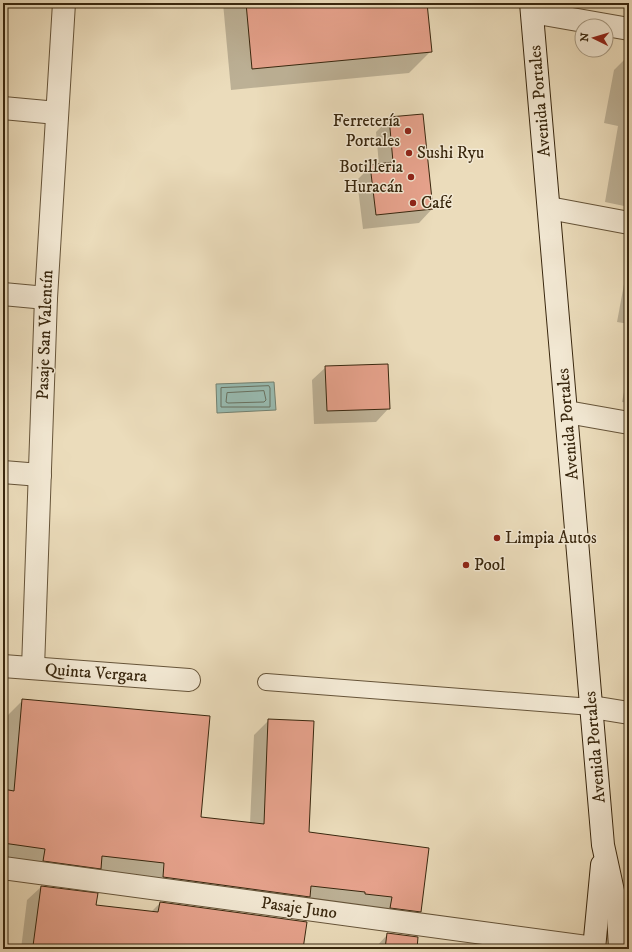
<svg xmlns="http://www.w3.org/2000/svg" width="632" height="952" font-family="'IM FELL DW Pica',serif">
<rect width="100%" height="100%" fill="#ebdcbb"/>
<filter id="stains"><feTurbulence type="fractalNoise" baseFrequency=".005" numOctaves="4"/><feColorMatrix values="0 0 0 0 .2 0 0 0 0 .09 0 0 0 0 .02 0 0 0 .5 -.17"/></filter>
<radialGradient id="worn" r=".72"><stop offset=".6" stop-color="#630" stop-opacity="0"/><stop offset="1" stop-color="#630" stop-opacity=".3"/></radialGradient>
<!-- water -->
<path fill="#98bbb1" stroke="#728070" d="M274,382l2,28 -59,3 -1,-29z"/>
<!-- shadow -->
<g fill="#0003">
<path d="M223,3h203l5,48 -22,22 -178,17z"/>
<path d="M598,3h31v5z"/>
<path d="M628,56h1v151l-24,-5 13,-76 -14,-3 10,-53z"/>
<path d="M390,118l42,91 -13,14 -56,6 -6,-49 14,-14 8,-1 -3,-33z"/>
<path d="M629,266v58l-12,-2 10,-54z"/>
<path d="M326,367l63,41 -13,14 -62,2 -2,-44z"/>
<path d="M629,367v36l-7,-1z"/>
<path d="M629,509v14l-2,-1z"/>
<path d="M23,700l177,118 50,6 4,-89 15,-15 39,113 112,79 -14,14 -403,-67v-85l5,-59z"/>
<path d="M41,887l56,7 -2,12 55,7 10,-10 142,46h-281l6,-49z"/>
<path d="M388,934l28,13 17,2h-59z"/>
</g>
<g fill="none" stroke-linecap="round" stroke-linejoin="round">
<!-- shore -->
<g stroke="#687160" stroke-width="1">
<path d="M269,386l1,2v19h-49v-19z"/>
<path d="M264,391l2,9 -2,2 -36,1 -2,-1 1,-9z"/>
</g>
</g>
<!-- building -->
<g fill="#e6a28c" stroke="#39270e">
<path d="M246,3h181l5,49 -180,17z"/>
<path d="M423,114l10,95 -57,6 -6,-50 23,-3 -4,-45z"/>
<path d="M388,364l2,45 -63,2 -2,-45z"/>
<path d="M22,699l188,17 -9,101 63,7 4,-105 46,2 -5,111 120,16 -8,64 -31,-4 2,-11 -27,-3v-2l-54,-6 -1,11 -147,-20 1,-14 -62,-7 -1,13 -58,-8 2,-12 -42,-6v-54l11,2z"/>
<path d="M41,886l57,7 -2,12 62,7 2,-10 147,20 -4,27h-246l-24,-3z"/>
<path d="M387,933l31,4 -1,12h-32z"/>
</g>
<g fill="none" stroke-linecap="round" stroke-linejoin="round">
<defs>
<path id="lane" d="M266,682l326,25"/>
<g id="street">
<path d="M532,12l97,17"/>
<path d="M3,108l54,5"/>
<path d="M549,208l80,15"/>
<path d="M3,294l43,4"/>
<path d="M567,412l62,11"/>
<path d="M3,472l37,3"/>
<path d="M3,666l186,14"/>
<path d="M33,668l13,-370 18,-295"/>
<path d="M592,707l37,6"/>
<path d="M3,868l591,80"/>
</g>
<g id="secondary">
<path d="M531,3l72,842 15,69 2,35"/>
<path d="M594,949l8,-84"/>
</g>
</defs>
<!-- lane casing -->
<use href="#lane" stroke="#665439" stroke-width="18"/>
<!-- street casing -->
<use href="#street" stroke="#665439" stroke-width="24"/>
<!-- secondary casing -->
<use href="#secondary" stroke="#39270e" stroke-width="24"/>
<!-- lane -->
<use href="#lane" stroke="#f2e8d3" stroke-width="16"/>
<!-- street -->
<use href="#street" stroke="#f2e8d3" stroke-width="22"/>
<!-- secondary -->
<use href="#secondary" stroke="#f2e8d3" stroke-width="22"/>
</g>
<!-- markers -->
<g fill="#8f2418" stroke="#f2e8d3" stroke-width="1.5">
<circle cx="408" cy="131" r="4"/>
<circle cx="409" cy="153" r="4"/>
<circle cx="411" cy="177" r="4"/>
<circle cx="413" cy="203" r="4"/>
<circle cx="497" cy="538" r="4"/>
<circle cx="466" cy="565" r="4"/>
</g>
<g text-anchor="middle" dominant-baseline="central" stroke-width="3" stroke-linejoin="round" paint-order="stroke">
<!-- street labels -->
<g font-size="17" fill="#39270e" stroke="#f2e8d3">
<text transform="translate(540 101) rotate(-95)">Avenida Portales</text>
<text transform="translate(45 335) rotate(-88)">Pasaje San Valentín</text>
<text transform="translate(568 424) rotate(-95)">Avenida Portales</text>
<text transform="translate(96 673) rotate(4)">Quinta Vergara</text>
<text transform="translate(595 747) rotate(-95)">Avenida Portales</text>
<text transform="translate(299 908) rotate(8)">Pasaje Juno</text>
</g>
<!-- poi labels -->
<g font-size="17" fill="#39270e" stroke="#f2e8d3" text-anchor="start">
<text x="400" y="121" text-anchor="end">Ferretería<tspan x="400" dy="20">Portales</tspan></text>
<text x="417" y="153">Sushi Ryu</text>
<text x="403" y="167" text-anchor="end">Botilleria<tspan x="403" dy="20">Huracán</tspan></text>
<text x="421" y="203">Café</text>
<text x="505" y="538">Limpia Autos</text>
<text x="474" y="565">Pool</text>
</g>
</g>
<!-- margin -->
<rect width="632" height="952" fill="none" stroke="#ebdcbb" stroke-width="16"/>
<rect x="4" y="4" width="624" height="944" fill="none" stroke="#39270e" stroke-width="2"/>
<rect x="8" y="8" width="616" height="936" fill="none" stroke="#39270e"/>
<!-- north arrow -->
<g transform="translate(594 38) rotate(275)"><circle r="19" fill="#f2e8d3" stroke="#a89b84"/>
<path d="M0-3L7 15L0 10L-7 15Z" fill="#8f2418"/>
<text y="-6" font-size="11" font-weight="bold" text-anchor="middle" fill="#39270e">N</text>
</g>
<rect width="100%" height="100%" filter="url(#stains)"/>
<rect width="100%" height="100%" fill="url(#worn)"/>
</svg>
